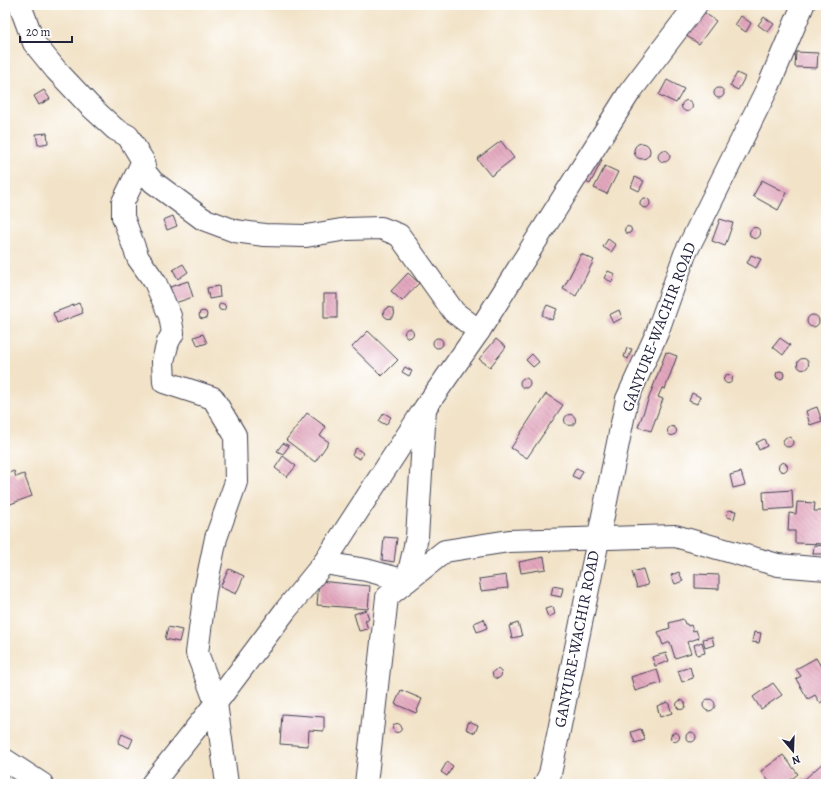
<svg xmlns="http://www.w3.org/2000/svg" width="831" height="789" font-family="Alegreya,serif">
<defs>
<pattern id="building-back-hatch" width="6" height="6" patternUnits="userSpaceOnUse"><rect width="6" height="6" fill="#e3a7be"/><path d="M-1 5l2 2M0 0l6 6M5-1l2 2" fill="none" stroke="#c28fa4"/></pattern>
</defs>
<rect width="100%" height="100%" fill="#fff"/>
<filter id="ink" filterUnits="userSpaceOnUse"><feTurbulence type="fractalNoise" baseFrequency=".025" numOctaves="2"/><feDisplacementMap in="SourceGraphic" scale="8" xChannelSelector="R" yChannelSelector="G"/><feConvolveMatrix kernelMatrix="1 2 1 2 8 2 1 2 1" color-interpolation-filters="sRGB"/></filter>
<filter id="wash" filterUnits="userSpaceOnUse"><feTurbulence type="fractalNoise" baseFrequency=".012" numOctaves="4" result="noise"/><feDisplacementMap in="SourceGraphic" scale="16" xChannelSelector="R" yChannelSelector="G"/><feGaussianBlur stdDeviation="0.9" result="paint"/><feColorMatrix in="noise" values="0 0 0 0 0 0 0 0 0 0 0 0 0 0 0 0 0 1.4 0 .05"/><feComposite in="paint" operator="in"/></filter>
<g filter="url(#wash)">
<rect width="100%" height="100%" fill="#f2e3c8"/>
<g id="blocks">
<!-- building -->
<g fill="url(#building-back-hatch)">
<path d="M702,11l14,10 -17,23 -14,-9z"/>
<path d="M741,16l10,7 -5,9 -11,-7z"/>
<path d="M764,17l10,7 -6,8 -10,-7z"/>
<path d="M796,52l22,1 -1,15 -22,-1z"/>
<path d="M824,56h2v18h-3z"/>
<path d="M737,73l8,4 -7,13 -8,-4z"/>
<path d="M667,80l17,9 -8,14 -17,-8z"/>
<circle cx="719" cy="93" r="5"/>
<path d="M44,90l6,9 -11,6 -5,-9z"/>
<circle cx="687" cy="106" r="5.5"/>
<path d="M47,133l1,10 -10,2 -2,-11z"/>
<path d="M501,141l13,17 -23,18 -14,-17z"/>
<circle cx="642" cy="151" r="8"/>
<circle cx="664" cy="156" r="6"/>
<path d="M586,153l16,7 -12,24 -15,-7z"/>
<path d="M605,166l13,6 -11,22 -13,-6z"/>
<path d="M635,177l9,4 -5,10 -8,-4z"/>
<path d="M762,180l25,13 -9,17 -25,-14z"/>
<circle cx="645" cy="203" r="5"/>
<path d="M173,216l4,10 -10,4 -4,-10z"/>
<path d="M720,219l13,4 -8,23 -13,-5z"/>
<circle cx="628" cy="230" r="3.5"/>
<circle cx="755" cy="233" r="5.5"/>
<path d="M608,239l8,6 -5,7 -8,-5z"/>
<path d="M581,254l13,6 -18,36 -13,-7z"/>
<path d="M751,255l10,4 -5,9 -9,-5z"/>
<path d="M183,264l5,8 -10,7 -5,-9z"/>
<path d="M608,271l7,3 -3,8 -8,-4z"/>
<path d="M408,273l11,10 -17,18 -11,-10z"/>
<path d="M188,281l5,16 -18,6 -5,-16z"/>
<path d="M219,286l1,11 -11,2 -2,-11z"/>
<rect x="324" y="294" width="13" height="24"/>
<path d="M79,303l4,10 -26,10 -4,-10z"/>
<circle cx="222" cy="307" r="3.5"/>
<path d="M547,305l10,4 -5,11 -10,-5z"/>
<circle cx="389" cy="313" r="5.5"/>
<path d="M619,310l3,8 -9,5 -4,-8z"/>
<circle cx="203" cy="315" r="4"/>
<circle cx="813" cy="321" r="6"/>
<circle cx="409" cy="333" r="4.5"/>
<path d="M368,331l30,29 -16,16 -30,-29z"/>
<path d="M203,334l4,9 -9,3 -4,-9z"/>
<circle cx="438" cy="343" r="5"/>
<path d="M780,338l10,7 -7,10 -10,-8z"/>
<path d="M496,339l10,8 -16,20 -11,-8z"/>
<path d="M627,348l5,1 -4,10 -4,-2z"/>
<path d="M666,352l11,4 -12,33 -3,-1 -4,9 5,2 -12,32 -13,-4z"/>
<path d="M532,354l7,8 -6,5 -7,-7z"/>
<circle cx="803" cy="364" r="5.5"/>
<path d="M405,367l7,4 -3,5 -7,-4z"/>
<circle cx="780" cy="375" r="4"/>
<circle cx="728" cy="379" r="4.5"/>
<circle cx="525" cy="383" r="5"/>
<path d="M692,393l8,4 -3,7 -8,-3z"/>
<path d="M546,394l17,11 -36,53 -16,-10z"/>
<path d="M817,407l5,14 -12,4 -4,-14z"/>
<path d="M307,413l19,14 -6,9 9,6 -14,20 -29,-22z"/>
<path d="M384,413l7,4 -5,8 -7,-4z"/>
<circle cx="570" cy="420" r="5.5"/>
<circle cx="672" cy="431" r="4.5"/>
<circle cx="788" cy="442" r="5"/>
<path d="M764,439l3,7 -8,4 -3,-7z"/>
<path d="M283,443l6,3 -6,8 -6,-3z"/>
<path d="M356,448l7,5 -3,6 -8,-4z"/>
<path d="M283,456l13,10 -9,11 -12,-9z"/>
<circle cx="783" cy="467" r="4.5"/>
<path d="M576,468l7,3 -4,8 -7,-3z"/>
<path d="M14,471l2,6 8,-3 8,22 -27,10v-25l3,-1 -2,-6z"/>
<path d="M741,472l4,13 -12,3 -3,-13z"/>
<path d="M792,490l1,18 -29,2 -1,-18z"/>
<path d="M797,502l18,1 -1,8h12v33l-31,-1v-12h-7l1,-18 7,1z"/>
<path d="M728,510l8,1 -2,8 -7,-2z"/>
<path d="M384,537l13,1 -3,24 -12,-2z"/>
<path d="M814,545l12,1v8h-13z"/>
<path d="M544,557l2,12 -25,4 -2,-11z"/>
<path d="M229,569l15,7 -8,18 -16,-7z"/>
<path d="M643,569l5,16 -11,3 -5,-16z"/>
<path d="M679,572l4,9 -8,3 -4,-9z"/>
<path d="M695,574l24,1v14l-24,-1z"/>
<path d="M506,575l2,13 -27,3 -2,-12z"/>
<path d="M319,581l51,5 -2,23 -51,-4z"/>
<path d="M553,586l10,2 -2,9 -10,-2z"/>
<path d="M553,607l2,7 -7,3 -3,-8z"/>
<path d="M366,610l3,9 -4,1 3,9 -9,2 -5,-17z"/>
<path d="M484,619l3,9 -10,4 -3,-9z"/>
<path d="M683,619l2,5h2l1,2 3,-1 2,6 3,-1 3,8 -12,4 4,11 -16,5 -5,-16 -7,3 -5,-13 12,-4 -1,-5z"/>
<path d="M518,623l4,13 -10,2 -3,-12z"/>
<path d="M168,627l14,3 -3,12 -14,-3z"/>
<path d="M754,632l7,1 -2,10 -7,-1z"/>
<path d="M712,637l2,8 -9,3 -2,-9z"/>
<path d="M702,642l3,11 -8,2 -3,-10z"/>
<path d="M666,653l3,8 -14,5 -3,-9z"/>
<path d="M816,658l4,7 5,-3 1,2v35l-6,4 -5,-8 -7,4 -12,-20 5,-3 -5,-7z"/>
<path d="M690,667l3,11 -11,4 -4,-11z"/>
<path d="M657,669l4,14 -26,8 -4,-14z"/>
<circle cx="497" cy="674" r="4.5"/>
<path d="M773,683l9,12 -21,14 -8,-12z"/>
<path d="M401,690l21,9 -6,14 -21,-9z"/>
<circle cx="709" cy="705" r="6"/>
<circle cx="681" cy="705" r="4.5"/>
<path d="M668,702l4,11 -12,4 -3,-11z"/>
<path d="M282,714l42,3v14l-15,-1 -1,16 -28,-2z"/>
<path d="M469,721l9,4 -3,8 -9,-4z"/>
<circle cx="397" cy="728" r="4.5"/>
<path d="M641,729l4,11 -10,3 -4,-11z"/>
<circle cx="691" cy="737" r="5"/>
<circle cx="675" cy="737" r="4.5"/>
<path d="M122,734l11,5 -4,9 -11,-5z"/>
<path d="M783,755l15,19 -13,10h-14l-10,-13z"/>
<path d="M826,760v18l-7,6h-7l-6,-6z"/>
<path d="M447,762l6,4 -6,10 -6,-4z"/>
<path d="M804,778l6,6h-13z"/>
</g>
</g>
</g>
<g filter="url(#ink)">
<use href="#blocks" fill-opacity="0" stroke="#413f50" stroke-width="1"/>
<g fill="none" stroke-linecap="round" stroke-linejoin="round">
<defs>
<g id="minor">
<path d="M20,5l14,38 22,27 33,35 26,24 13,7 15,25 2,11 8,10 50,37 32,12 29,4 42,1 41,-7 34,-1 18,7 55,77 25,19"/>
<path d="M143,161l-20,41v15l15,41 17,24 15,34 3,17 -5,9 -5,19 1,21 49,16 22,37 1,47 -20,56 -11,53 -8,62 19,50 11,81"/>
<path d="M324,563l42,7 41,11 38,-30 64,-10 166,-5 103,29 48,4"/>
<path d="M5,760l37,24"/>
<path d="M152,784l64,-81 69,-92 39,-48 101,-155 54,-77 150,-238 67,-88"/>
<path d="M366,784l21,-187 20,-16 10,-44 8,-128"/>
<path d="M545,784l5,-10 77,-375 30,-66 28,-79 84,-169 34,-80"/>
</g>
</defs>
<!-- minor casing -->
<use href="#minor" stroke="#413f50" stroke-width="24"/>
<!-- minor -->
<use href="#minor" stroke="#fff" stroke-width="22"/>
</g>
</g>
<g text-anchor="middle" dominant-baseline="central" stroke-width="3" stroke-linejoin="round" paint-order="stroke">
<!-- street labels -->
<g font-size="16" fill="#22223b" stroke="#fff">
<text transform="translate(659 327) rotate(-69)">GANYURE-WACHIR ROAD</text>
<text transform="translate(577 639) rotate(-79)">GANYURE-WACHIR ROAD</text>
</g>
</g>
<!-- margin -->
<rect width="831" height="789" fill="none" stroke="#fff" stroke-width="20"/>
<!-- north arrow -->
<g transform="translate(793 751) rotate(161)" stroke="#ffffff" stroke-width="3" paint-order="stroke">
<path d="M0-3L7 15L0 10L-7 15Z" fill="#22223b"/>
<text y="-6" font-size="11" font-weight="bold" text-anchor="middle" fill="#22223b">N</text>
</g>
<!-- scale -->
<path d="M20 36v6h52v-6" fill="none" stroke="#22223b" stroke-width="2"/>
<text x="26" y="36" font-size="12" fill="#22223b" stroke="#ffffff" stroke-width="3" paint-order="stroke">20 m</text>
</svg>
